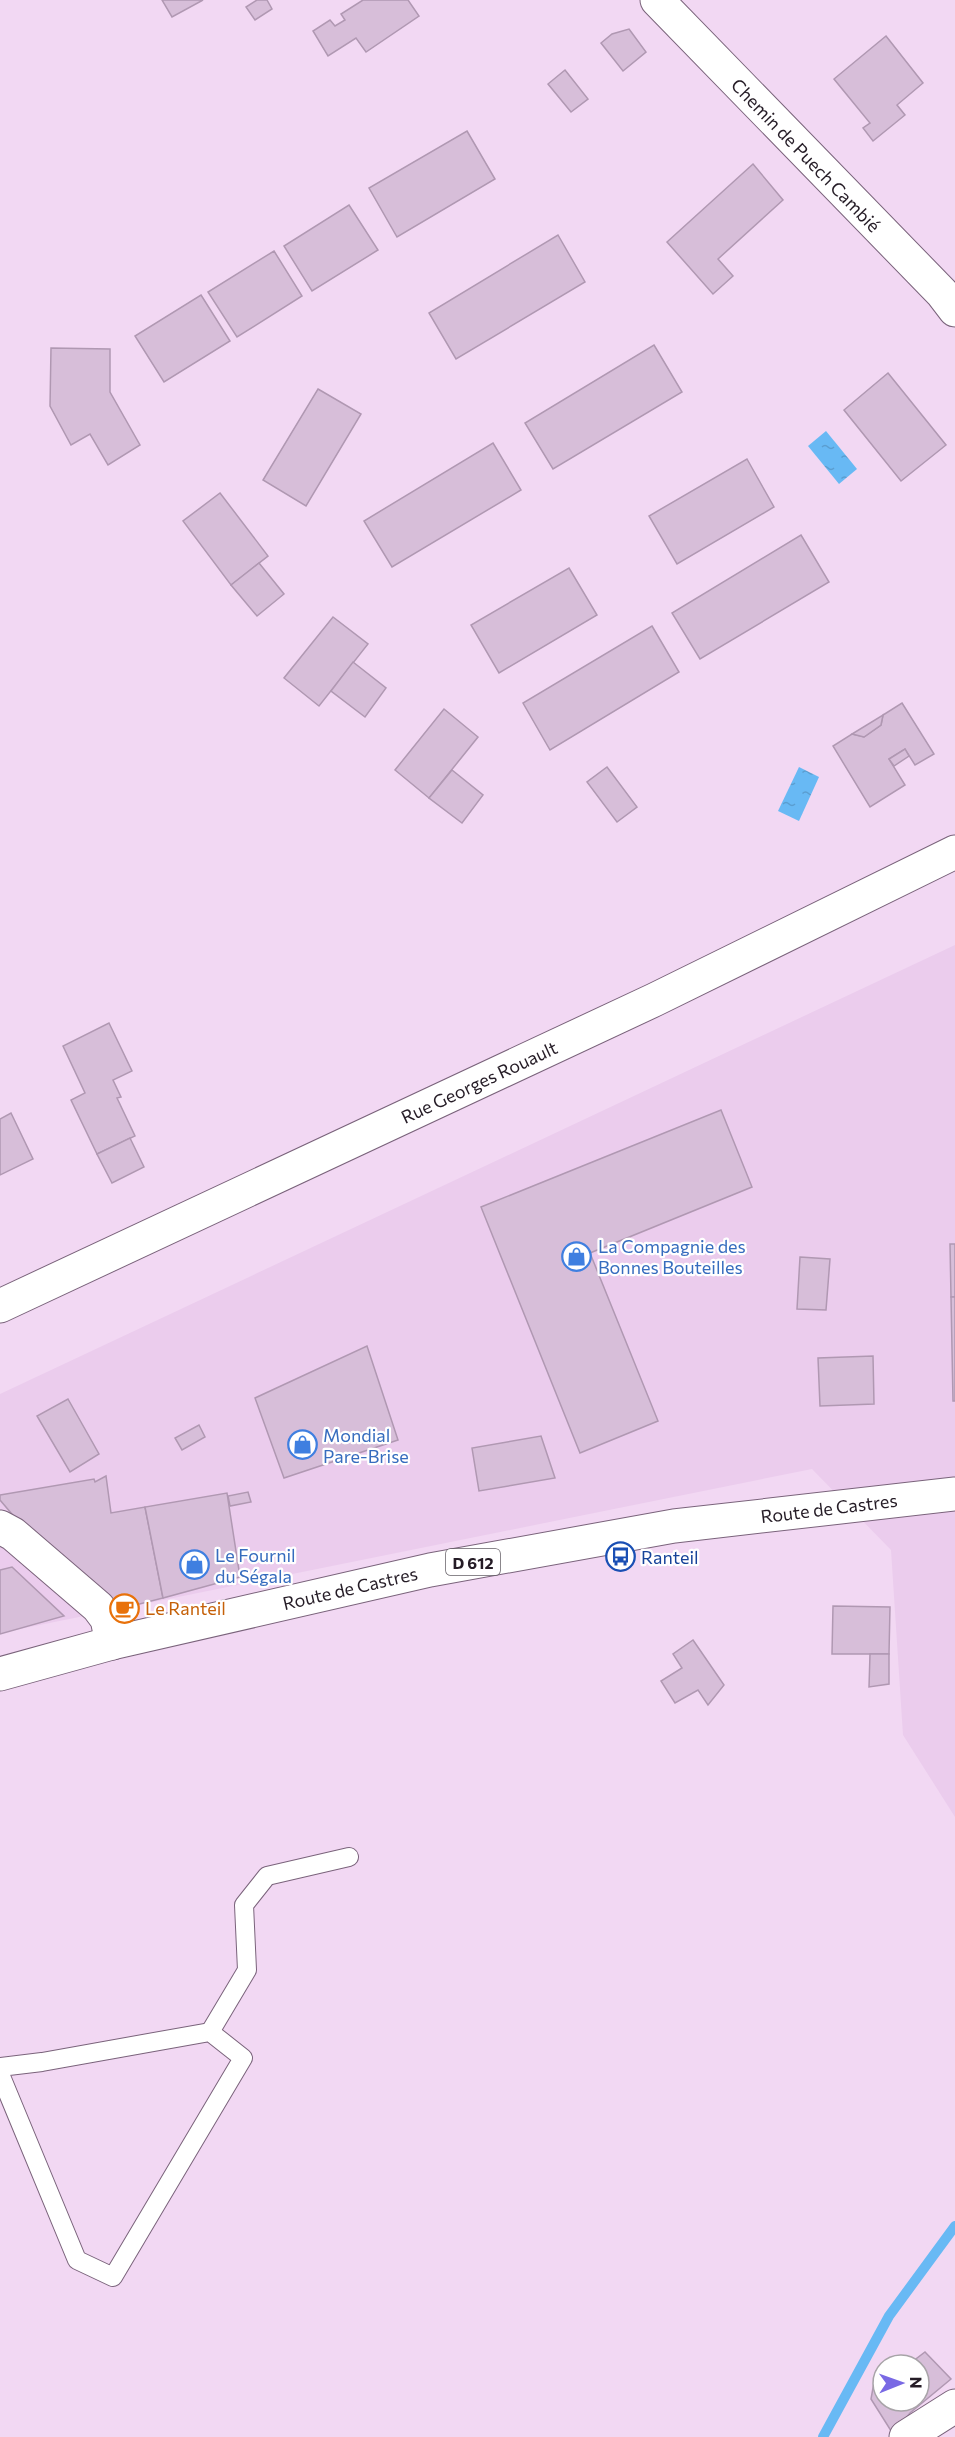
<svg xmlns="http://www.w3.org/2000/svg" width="955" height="2437" font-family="Commissioner,sans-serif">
<defs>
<pattern id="water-ripples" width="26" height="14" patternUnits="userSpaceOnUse" patternTransform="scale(1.5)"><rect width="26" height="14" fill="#68b9f4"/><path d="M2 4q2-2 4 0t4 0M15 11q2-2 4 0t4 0" fill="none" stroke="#5a9ed1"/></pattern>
</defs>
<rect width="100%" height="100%" fill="#f2d8f3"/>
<!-- built -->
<path fill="#ebcced" d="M955,945v872l-52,-82 -12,-185 -79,-81 -812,164v-239z"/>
<!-- water -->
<g fill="url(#water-ripples)">
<path d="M826,431l31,38 -18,15 -31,-38z"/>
<path d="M799,767l20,10 -20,44 -21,-10z"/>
</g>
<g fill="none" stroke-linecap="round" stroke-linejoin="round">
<!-- stream -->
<path stroke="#68b9f4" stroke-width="10" d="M823,2437l66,-121 66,-90"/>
</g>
<!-- building -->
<g fill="#d7bed9" stroke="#b098b2" stroke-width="1.5">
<path d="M162,0h41l-31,17z"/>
<path d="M257,0h10l5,9 -17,11 -9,-13z"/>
<path d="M363,0h45l11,16 -53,36 -10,-14 -28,18 -15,-25 17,-11 5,6 10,-6 -4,-6z"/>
<path d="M629,29l17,23 -23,19 -22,-28 11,-9z"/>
<path d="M886,36l37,47 -26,22 8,10 -32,26 -10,-13 7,-5 -36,-44z"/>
<path d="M565,70l23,29 -17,13 -23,-28z"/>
<path d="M467,131l28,48 -98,58 -28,-49z"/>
<path d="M753,164l30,36 -65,59 15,17 -20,18 -46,-52z"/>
<path d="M349,205l29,45 -66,41 -28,-45z"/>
<path d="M558,235l27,47 -129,77 -27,-46z"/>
<path d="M274,251l28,45 -65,41 -29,-45z"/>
<path d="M201,295l29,46 -66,41 -29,-46z"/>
<path d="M654,345l28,47 -129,77 -28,-46z"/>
<path d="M51,348l59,1v43l30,53 -32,20 -18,-31 -19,11 -21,-39z"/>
<path d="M888,373l58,72 -45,36 -57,-71z"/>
<path d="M318,389l43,25 -55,92 -43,-26z"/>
<path d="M493,443l28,47 -129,77 -28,-46z"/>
<path d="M747,459l27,48 -97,57 -28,-48z"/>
<path d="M220,493l48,63 -37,29 -48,-64z"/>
<path d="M801,535l28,47 -129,77 -28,-46z"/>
<path d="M259,563l25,31 -27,22 -26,-31z"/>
<path d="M569,568l28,47 -98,58 -28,-48z"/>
<path d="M333,617l35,27 -49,62 -35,-28z"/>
<path d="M652,626l27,46 -129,78 -27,-47z"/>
<path d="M353,662l33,26 -21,29 -34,-26z"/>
<path d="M902,703l32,51 -19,11 -10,-16 -16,10 16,26 -35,22 -37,-61 19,-12 12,3 17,-12 2,-10z"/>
<path d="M444,709l34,28 -49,61 -34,-28z"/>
<path d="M883,715l-2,10 -17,12 -12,-3z"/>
<path d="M905,749l4,7 -15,10 -5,-7z"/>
<path d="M607,767l30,40 -20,15 -30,-40z"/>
<path d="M452,770l31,25 -21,28 -33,-25z"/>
<path d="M109,1023l23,48 -19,9 8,17 -4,1 18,38 -38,18 -26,-54 14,-7 -22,-47z"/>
<path d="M721,1110l31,77 -162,66 68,168 -78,32 -99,-246z"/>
<path d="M11,1113l22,46 -33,16v-56z"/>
<path d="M130,1138l14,29 -32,16 -15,-29z"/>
<path d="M950,1244h5v53h-4z"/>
<path d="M800,1257l30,2 -4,51 -29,-1z"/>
<path d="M951,1297h4v104h-2z"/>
<path d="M367,1346l31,94 -114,38 -29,-80z"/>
<path d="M873,1356l1,48 -54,2 -2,-48z"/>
<path d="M68,1399l31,55 -29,18 -33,-56z"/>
<path d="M199,1425l6,12 -23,13 -7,-12z"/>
<path d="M541,1436l14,42 -76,13 -7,-43z"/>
<path d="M106,1476l5,37 34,-6 18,91 -39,10 -101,-81 -23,-27v-5l94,-16 1,3z"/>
<path d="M248,1492l3,10 -21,4 -2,-10z"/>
<path d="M227,1493l13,84 -77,21 -18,-91z"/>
<path d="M12,1567l52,49 -64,18v-64z"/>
<path d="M833,1606l57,1 -1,47h-57z"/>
<path d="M693,1640l31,45 -16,20 -10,-15 -23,13 -14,-22 21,-13 -9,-14z"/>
<path d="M870,1654h19v30l-20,3z"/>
<path d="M925,2352l26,27 -41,34 -17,21 -22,-35 5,-28 7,-6v36h36v-36h-11z"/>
</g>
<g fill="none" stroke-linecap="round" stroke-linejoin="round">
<defs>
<g id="service">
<path d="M210,2032l37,-62 -3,-65 23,-29 82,-19"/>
<path d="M0,2067l42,-5 168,-30 33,26 -130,219 -36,-17 -77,-186"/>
</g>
<g id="minor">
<path d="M657,0l285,293 13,17"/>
<path d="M0,1306l654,-306 301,-148"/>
<path d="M0,1527l13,7 85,73 9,12 5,24"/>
<path d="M906,2437l49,-31"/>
</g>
<path id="primary" d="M0,1674l112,-31 318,-73 244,-44 281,-32"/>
</defs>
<!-- service casing -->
<use href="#service" stroke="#7a637b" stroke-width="20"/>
<!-- minor casing -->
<use href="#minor" stroke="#7a637b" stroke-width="35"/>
<!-- primary casing -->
<use href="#primary" stroke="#7a637b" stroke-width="35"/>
<!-- service -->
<use href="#service" stroke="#fff" stroke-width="18"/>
<!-- minor -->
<use href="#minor" stroke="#fff" stroke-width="33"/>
<!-- primary -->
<use href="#primary" stroke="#fff" stroke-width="33"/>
</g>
<!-- icons -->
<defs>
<symbol id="shop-ring" viewBox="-11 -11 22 22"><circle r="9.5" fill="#fff" stroke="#3f7fe0" stroke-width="1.5"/><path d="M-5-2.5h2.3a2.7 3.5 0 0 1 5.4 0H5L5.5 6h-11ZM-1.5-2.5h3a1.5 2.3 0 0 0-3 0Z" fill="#3f7fe0"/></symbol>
<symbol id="bus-ring" viewBox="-11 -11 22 22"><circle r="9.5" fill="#fff" stroke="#1a4fb4" stroke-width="1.5"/><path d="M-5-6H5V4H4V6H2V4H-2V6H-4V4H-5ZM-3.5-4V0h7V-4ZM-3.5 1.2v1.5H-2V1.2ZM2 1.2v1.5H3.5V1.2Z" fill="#1a4fb4"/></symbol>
<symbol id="cafe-ring" viewBox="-11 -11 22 22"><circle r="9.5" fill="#fff" stroke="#e8710a" stroke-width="1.5"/><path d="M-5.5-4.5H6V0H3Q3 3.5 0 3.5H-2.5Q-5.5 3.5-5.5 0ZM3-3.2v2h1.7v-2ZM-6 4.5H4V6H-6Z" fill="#e8710a"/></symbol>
</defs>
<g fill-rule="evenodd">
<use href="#shop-ring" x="560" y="1240" width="33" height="33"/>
<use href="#shop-ring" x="286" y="1428" width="33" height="33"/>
<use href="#bus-ring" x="604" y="1540" width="33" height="33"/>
<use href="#shop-ring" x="178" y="1548" width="33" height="33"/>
<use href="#cafe-ring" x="108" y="1592" width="33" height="33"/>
</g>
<g text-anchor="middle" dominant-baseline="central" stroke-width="4.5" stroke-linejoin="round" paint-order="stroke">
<!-- shield labels -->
<rect fill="#fff" stroke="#666067" stroke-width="1.5" x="446" y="1549" width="54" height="26" rx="4.5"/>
<g font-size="16" font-weight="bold" fill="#251c26">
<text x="473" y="1562">D 612</text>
</g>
<!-- street labels -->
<g font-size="18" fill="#251c26" stroke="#fff">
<text transform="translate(806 155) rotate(46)">Chemin de Puech Cambié</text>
<text transform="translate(479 1082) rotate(-25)">Rue Georges Rouault</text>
<text transform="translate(829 1508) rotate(-7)">Route de Castres</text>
<text transform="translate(350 1588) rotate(-13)">Route de Castres</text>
</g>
<!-- shop labels -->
<g font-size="18" fill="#366cbe" stroke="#fff" text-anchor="start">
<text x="598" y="1246">La Compagnie des<tspan x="598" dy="21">Bonnes Bouteilles</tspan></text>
<text x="323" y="1435">Mondial<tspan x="323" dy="21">Pare-Brise</tspan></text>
<text x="215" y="1555">Le Fournil<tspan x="215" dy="21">du Ségala</tspan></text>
</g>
<!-- transit labels -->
<g font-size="18" fill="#164399" stroke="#fff" text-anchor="start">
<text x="641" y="1557">Ranteil</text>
</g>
<!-- food labels -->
<g font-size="18" fill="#c56008" stroke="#fff" text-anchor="start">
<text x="145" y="1608">Le Ranteil</text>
</g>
</g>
<!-- north arrow -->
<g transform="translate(901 2383) rotate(89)"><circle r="28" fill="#ffffff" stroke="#a8a4a8" stroke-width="1.5"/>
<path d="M0-4.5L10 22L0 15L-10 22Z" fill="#7969e4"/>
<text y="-9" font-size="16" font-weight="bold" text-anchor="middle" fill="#251c26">N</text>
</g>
</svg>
